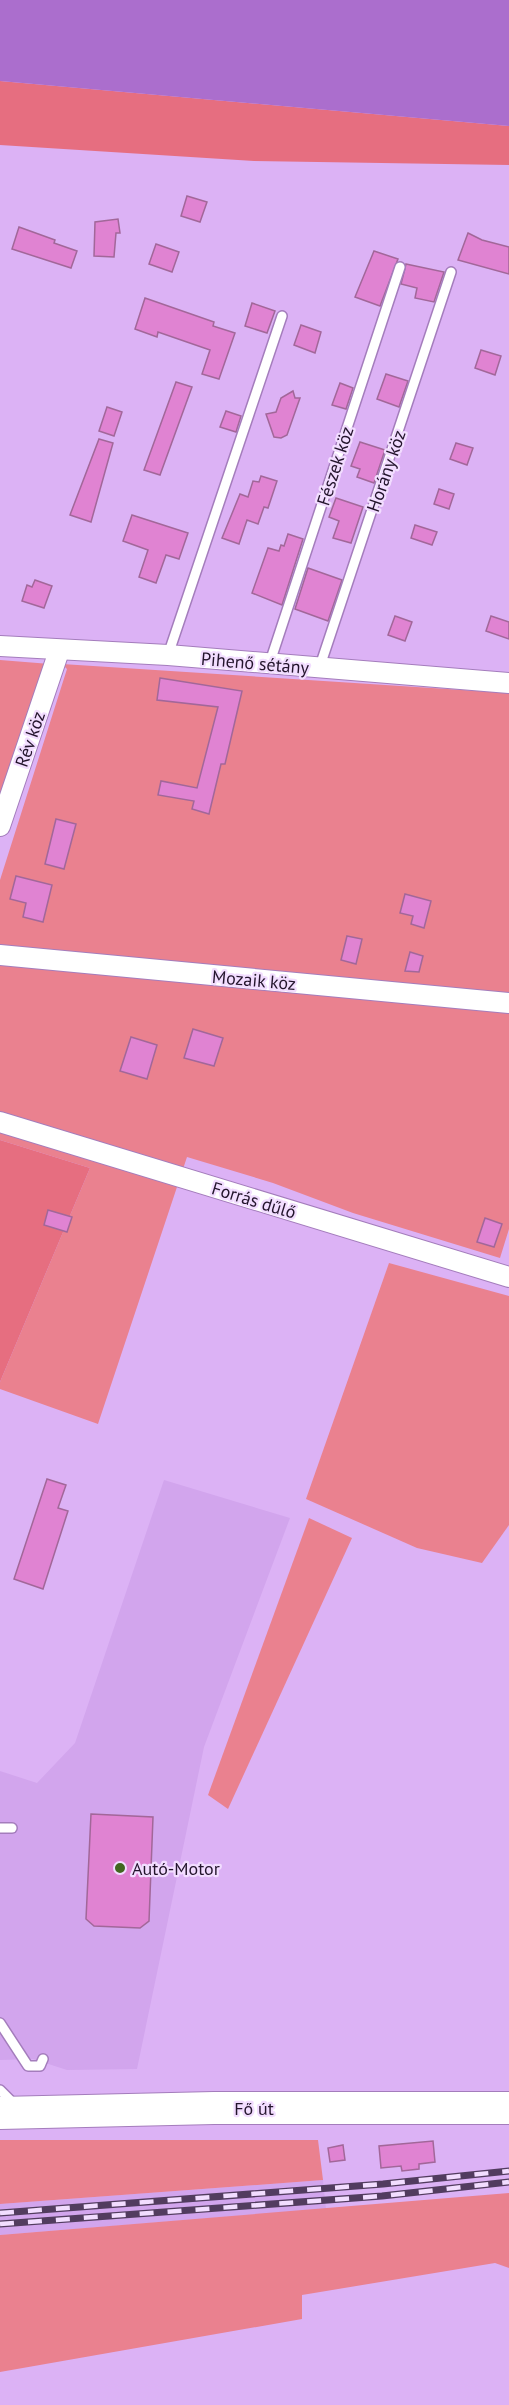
<svg xmlns="http://www.w3.org/2000/svg" width="509" height="2405" font-family="'PT Sans',sans-serif">
<rect width="100%" height="100%" fill="#dcb2f5"/>
<!-- built -->
<g fill="#d2a5ed">
<path d="M164,1480l126,38 -86,229 -67,322 -70,1 -34,-11 -33,1v-289l37,12 38,-40z"/>
<path d="M323,2180l3,29 -326,26v-31z"/>
</g>
<!-- green -->
<g fill="#ea818f">
<path d="M0,660l50,4 -50,145z"/>
<path d="M62,664l447,29v536l-9,29 -147,-45 -80,-30 -86,-26 -89,267 -98,-35v-7l90,-214 -90,-28v-260l67,-211z"/>
<path d="M389,1263l120,33v229l-27,38 -65,-15 -111,-49z"/>
<path d="M309,1518l43,20 -124,271 -20,-14z"/>
<path d="M0,2140h318l5,40 -323,24z"/>
<path d="M509,2193v75l-14,-5 -193,32v24l-302,53v-137z"/>
</g>
<!-- forest -->
<g fill="#e66e80">
<path d="M0,81l509,45v39l-255,-4 -254,-16z"/>
<path d="M0,1140l90,28 -90,214z"/>
</g>
<!-- water -->
<path fill="#ab6ecd" d="M0,0h509v126l-509,-45z"/>
<!-- building -->
<g fill="#e083d2" stroke="#a26799" stroke-width="1.5">
<path d="M187,196l20,6 -7,20 -19,-6z"/>
<path d="M118,219l2,14h-4l-2,24 -20,-1 1,-34z"/>
<path d="M19,227l36,13 -1,3 23,8 -6,17 -59,-19z"/>
<path d="M468,233l14,7 27,7v27l-51,-14z"/>
<path d="M156,244l23,8 -7,20 -23,-8z"/>
<path d="M374,251l24,8 -18,47 -25,-9z"/>
<path d="M406,264l38,8 -10,30 -19,-4 2,-10 -16,-4z"/>
<path d="M145,298l69,24 -1,4 22,7 -16,46 -17,-5 8,-24 -52,-18 -1,5 -22,-8z"/>
<path d="M252,303l23,8 -8,22 -22,-7z"/>
<path d="M301,325l20,7 -6,21 -21,-8z"/>
<path d="M481,350l20,6 -6,19 -20,-7z"/>
<path d="M386,374l22,7 -9,26 -22,-8z"/>
<path d="M176,382l16,5 -32,88 -16,-5z"/>
<path d="M340,383l13,5 -7,21 -14,-4z"/>
<path d="M293,391l2,7h5l-13,37 -6,3 -7,-1 -8,-23 10,-2 5,-14z"/>
<path d="M107,407l15,5 -8,24 -15,-5z"/>
<path d="M226,411l15,5 -5,16 -16,-5z"/>
<path d="M99,439l14,4 -22,79 -21,-7z"/>
<path d="M360,442l25,8 -11,33 -17,-6 3,-8 -9,-3z"/>
<path d="M456,443l17,5 -6,17 -17,-6z"/>
<path d="M261,476l16,5 -9,27 -4,-1 -6,17 -11,-4 -8,24 -17,-6 18,-44 8,3 5,-16 6,1z"/>
<path d="M439,489l15,5 -5,15 -15,-5z"/>
<path d="M336,498l27,9 -12,36 -18,-5 6,-17 -10,-4z"/>
<path d="M132,515l56,18 -9,26 -13,-4 -10,28 -17,-6 9,-27 -25,-9z"/>
<path d="M415,525l22,7 -5,13 -21,-7z"/>
<path d="M288,534l15,5 -21,66 -30,-12 16,-45 11,3 2,-6 3,1z"/>
<path d="M308,568l34,12 -14,41 -33,-12z"/>
<path d="M35,580l17,6 -8,22 -22,-7 5,-16 5,2z"/>
<path d="M395,616l17,6 -7,19 -17,-6z"/>
<path d="M491,616l18,6v17l-23,-8z"/>
<path d="M160,678l82,13 -17,73h-4l-12,50 -17,-5 2,-8 -36,-6 3,-14 36,7 21,-81 -61,-7z"/>
<path d="M56,819l20,5 -12,45 -19,-5z"/>
<path d="M16,876l36,9 -9,37 -20,-5 3,-14 -16,-4z"/>
<path d="M405,894l26,7 -7,27 -13,-4 2,-8 -13,-3z"/>
<path d="M347,936l15,3 -6,25 -15,-4z"/>
<path d="M410,952l13,4 -4,16 -14,-1z"/>
<path d="M193,1029l30,9 -9,28 -30,-8z"/>
<path d="M131,1037l26,8 -10,34 -27,-8z"/>
<path d="M48,1210l24,7 -5,15 -23,-7z"/>
<path d="M485,1218l17,6 -8,23 -17,-5z"/>
<path d="M47,1479l19,6 -8,23 10,3 -25,78 -29,-10z"/>
<path d="M91,1814l62,3 -4,104 -9,7 -46,-2 -8,-7z"/>
<path d="M433,2141l2,21 -16,2v5l-17,2 -1,-5 -20,2 -2,-22z"/>
<path d="M343,2145l2,15 -15,2 -2,-14z"/>
</g>
<g fill="none" stroke-linecap="round" stroke-linejoin="round">
<defs>
<g id="lane">
<path d="M168,655l114,-339"/>
<path d="M269,665l131,-398"/>
<path d="M319,669l132,-397"/>
<path d="M0,1828h12"/>
<path d="M0,2023l28,43h12l3,-7"/>
<path d="M0,2090l15,15"/>
</g>
<g id="street">
<path d="M0,646l168,9 341,28"/>
<path d="M0,826l59,-175"/>
<path d="M0,955l509,48"/>
<path d="M0,1122l509,155"/>
</g>
<path id="primary" d="M0,2113l214,-5h295"/>
</defs>
<!-- lane casing -->
<use href="#lane" stroke="#a47dbc" stroke-width="12"/>
<!-- street casing -->
<use href="#street" stroke="#a47dbc" stroke-width="22"/>
<!-- primary casing -->
<use href="#primary" stroke="#a47dbc" stroke-width="34"/>
<!-- lane -->
<use href="#lane" stroke="#fff" stroke-width="9"/>
<!-- street -->
<use href="#street" stroke="#fff" stroke-width="20"/>
<!-- primary -->
<use href="#primary" stroke="#fff" stroke-width="32"/>
<defs>
<g id="rail">
<path d="M0,2213l383,-29 126,-13"/>
<path d="M0,2224l382,-28 127,-14"/>
</g>
</defs>
<!-- rail casing -->
<use href="#rail" stroke="#523c5f" stroke-width="7"/>
<!-- rail -->
<use href="#rail" stroke="#f2ddff" stroke-width="4.5" stroke-dasharray="14" stroke-linecap="butt"/>
</g>
<!-- markers -->
<circle fill="#41661e" stroke="#f2ddff" stroke-width="2" cx="120" cy="1868" r="6"/>
<g text-anchor="middle" dominant-baseline="central" stroke-width="4.5" stroke-linejoin="round" paint-order="stroke">
<!-- street labels -->
<g font-size="18" fill="#23142c" stroke="#f2ddff">
<text transform="translate(335 466) rotate(-72)">Fészek köz</text>
<text transform="translate(386 471) rotate(-71)">Horány köz</text>
<text transform="translate(255 663) rotate(5)">Pihenő sétány</text>
<text transform="translate(30 739) rotate(-71)">Rév köz</text>
<text transform="translate(254 980) rotate(5)">Mozaik köz</text>
<text transform="translate(254 1200) rotate(17)">Forrás dűlő</text>
<text x="254" y="2108">Fő út</text>
</g>
<!-- poi labels -->
<g font-size="18" fill="#23142c" stroke="#f2ddff" text-anchor="start">
<text x="132" y="1868">Autó-Motor</text>
</g>
</g>
</svg>
